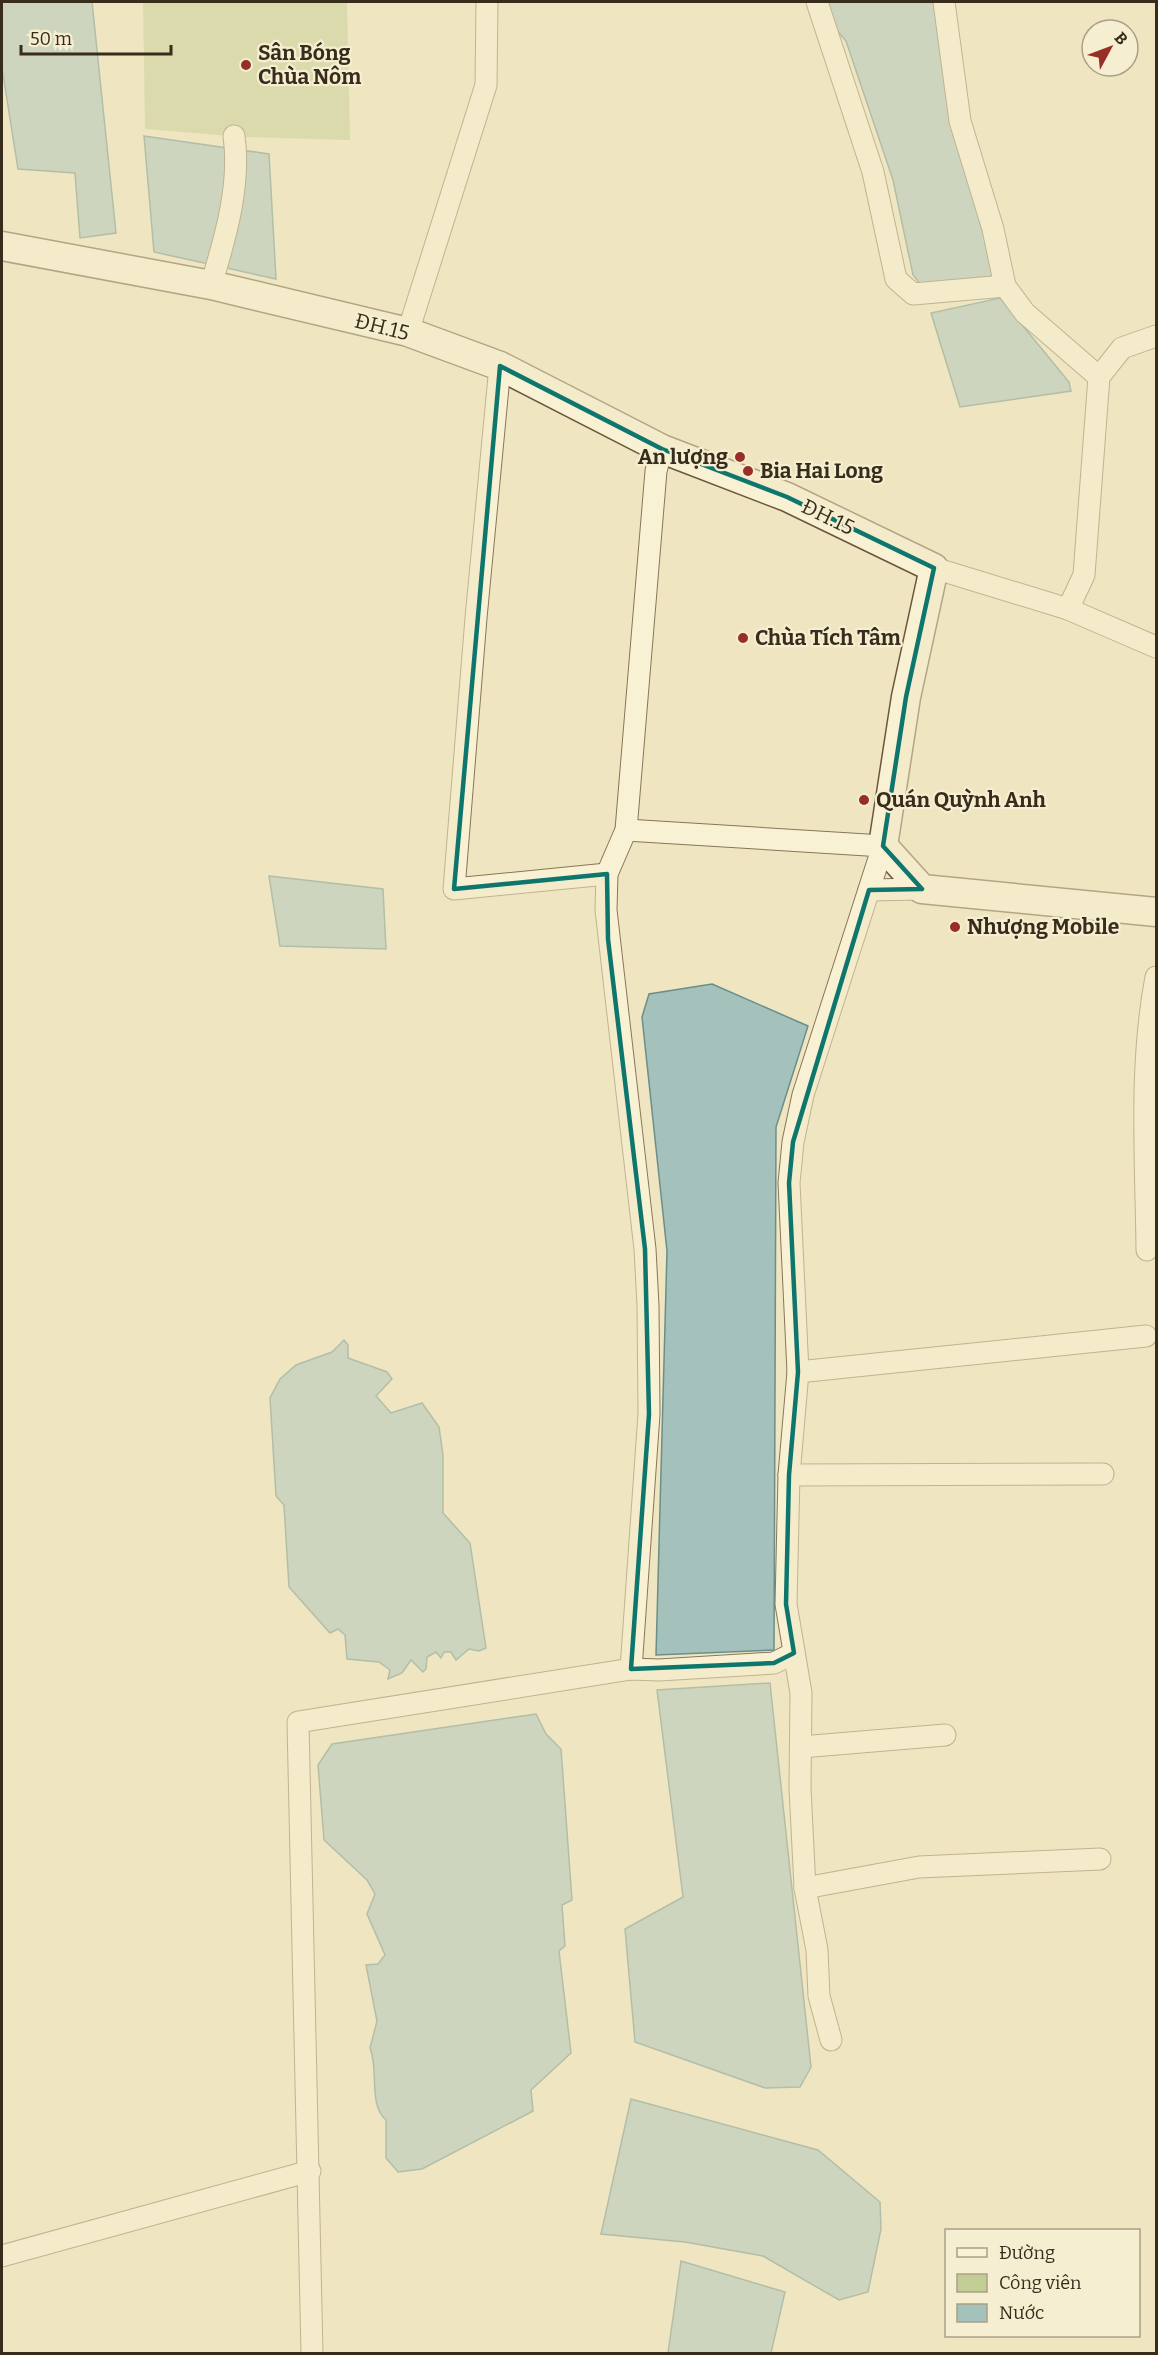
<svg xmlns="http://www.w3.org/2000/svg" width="1158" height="2355" font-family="Bitter,serif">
<rect width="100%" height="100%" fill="#efe5c1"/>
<!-- green -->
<path fill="#c2cd95" d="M143,2h204l3,138 -106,-3 -99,-8z"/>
<!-- water -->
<g fill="#a4c1bb" stroke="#6a8f89" stroke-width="1.5">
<path d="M2,2h90l24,231 -36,5 -5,-65 -57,-4 -16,-101z"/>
<path d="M826,2h107l61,274 -72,10 -9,-11 -20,-95 -47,-139 -19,-22z"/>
<path d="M144,136l125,18 7,125 -122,-27z"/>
<path d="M1000,298l69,84 2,9 -111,16 -29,-94z"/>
<path d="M269,876l114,13 3,60 -106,-3z"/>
<path d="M712,984l96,42 -32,101 -2,523 -118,5 11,-404 -25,-234 7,-23z"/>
<path d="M344,1340l4,5v13l39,14 5,7 -16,17 15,17 31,-10 17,24 4,28v58l27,30 16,105 -7,3 -10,-2 -13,11 -5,-8h-7l-3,6 -5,-6 -9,5 -1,12 -3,3 -12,-12 -9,13 -14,6 2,-9 -11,-8 -32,-3 -2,-24 -7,-6 -8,4 -41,-46 -5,-82 -8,-9 -6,-98 10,-19 16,-14 36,-13z"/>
<path d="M770,1683l41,384 -11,20 -35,1 -130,-46 -10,-113 58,-32 -26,-207z"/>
<path d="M536,1714l10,20 15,15 11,151 -10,5 3,41 -6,5 12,102 -40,37 2,21 -111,58 -24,3 -12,-14v-38c-18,-15 -7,-51 -16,-72l7,-27 -11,-56 12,-1 7,-9 -18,-41 8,-20 -8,-14 -43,-40 -6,-75 14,-21z"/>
<path d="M631,2099l187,51 62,52 1,27 -13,63 -29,8 -76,-44 -78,-14 -84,-8z"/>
<path d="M681,2261l104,31 -14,61h-103z"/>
</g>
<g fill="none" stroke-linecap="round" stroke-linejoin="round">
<defs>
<g id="minor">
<path d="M817,2l56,170 23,107 17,15 92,-8"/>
<path d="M944,2l16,119 33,108 12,57 20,27 74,64"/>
<path d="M211,285c14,-46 30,-100 23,-149"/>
<path d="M408,332l78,-247 1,-83"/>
<path d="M500,366l-24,252 -22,271 153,-15"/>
<path d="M934,568l134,41 16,-34 15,-198 23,-29 34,-12"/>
<path d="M1068,609l88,38"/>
<path d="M626,830l257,16 -80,249 -10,47 -4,41 9,189 -9,103 -3,129 15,89 -1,95 5,100 12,62 2,46 12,44"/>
<path d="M869,890l53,-1"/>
<path d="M1147,1250c-1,-91 -8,-183 9,-273"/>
<path d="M798,1372l348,-36"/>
<path d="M789,1475l314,-1"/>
<path d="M631,1669l18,-255 -1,-108 -3,-57 -39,-339 1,-36 19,-44 30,-359 6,-22"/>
<path d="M801,1747l144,-12"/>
<path d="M805,1888l114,-21 181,-8"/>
<path d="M2,2256l308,-85"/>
<path d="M312,2354l-14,-632 333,-53 28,1 115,-7 20,-10"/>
</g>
<path id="secondary" d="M2,246l209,39 197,47 92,34 162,83 125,48 147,71 -28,129 -23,149 39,43 234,23"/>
</defs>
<!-- minor casing -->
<use href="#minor" stroke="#887658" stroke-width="23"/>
<!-- secondary casing -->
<use href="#secondary" stroke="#6a563b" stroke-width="31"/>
<!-- minor -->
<use href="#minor" stroke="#f9f1d4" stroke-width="21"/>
<!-- secondary -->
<use href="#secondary" stroke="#f9f1d4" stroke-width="28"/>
</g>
<!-- marked area -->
<path d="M0 0H1158V2355H0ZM500,366l162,83 125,48 147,71 -28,129 -23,149 39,43 -53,1 -76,252 -4,41 9,189 -9,103 -3,129 8,49 -20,10 -143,6 18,-255 -4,-165 -37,-310 -1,-65 -153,15z" fill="#efe5c1" fill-opacity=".55" fill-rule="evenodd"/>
<path fill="none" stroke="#0f766e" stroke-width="4.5" stroke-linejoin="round" d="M500,366l162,83 125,48 147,71 -28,129 -23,149 39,43 -53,1 -76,252 -4,41 9,189 -9,103 -3,129 8,49 -20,10 -143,6 18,-255 -4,-165 -37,-310 -1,-65 -153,15z"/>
<!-- markers -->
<g fill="#982f27" stroke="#f6eed0" stroke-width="2">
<circle cx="246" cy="65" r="6"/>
<circle cx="740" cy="457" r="6"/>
<circle cx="748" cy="471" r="6"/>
<circle cx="743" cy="638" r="6"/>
<circle cx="864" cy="800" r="6"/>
<circle cx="955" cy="927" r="6"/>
</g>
<g text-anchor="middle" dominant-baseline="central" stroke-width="4.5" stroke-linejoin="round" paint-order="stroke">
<!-- poi labels -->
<g font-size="21" font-weight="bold" fill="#382c1d" stroke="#f6eed0" text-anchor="start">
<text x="258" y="53">Sân Bóng<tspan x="258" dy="24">Chùa Nôm</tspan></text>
<text x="728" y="457" text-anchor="end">An lượng</text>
<text x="760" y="471">Bia Hai Long</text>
<text x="755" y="638">Chùa Tích Tâm</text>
<text x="876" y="800">Quán Quỳnh Anh</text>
<text x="967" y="927">Nhượng Mobile</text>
</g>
<!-- street labels -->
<g font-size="21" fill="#382c1d" stroke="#f6eed0">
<text transform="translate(382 327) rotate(14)">ĐH.15</text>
<text transform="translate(828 517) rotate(26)">ĐH.15</text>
</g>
</g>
<!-- border -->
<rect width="1158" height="2355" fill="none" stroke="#382c1d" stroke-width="6"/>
<!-- legend -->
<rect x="945" y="2229" width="195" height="108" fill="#f6eed0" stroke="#aaa088" stroke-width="1.5"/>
<rect x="957" y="2248" width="30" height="9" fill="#f9f1d4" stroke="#aaa088" stroke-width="1.5"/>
<text x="999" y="2259" font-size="18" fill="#382c1d">Đường</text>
<rect x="957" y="2274" width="30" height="18" fill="#c2cd95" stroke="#aaa088" stroke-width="1.5"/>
<text x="999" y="2289" font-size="18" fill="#382c1d">Công viên</text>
<rect x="957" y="2304" width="30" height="18" fill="#a4c1bb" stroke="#aaa088" stroke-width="1.5"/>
<text x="999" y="2319" font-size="18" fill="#382c1d">Nước</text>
<!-- north arrow -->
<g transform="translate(1110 48) rotate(49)"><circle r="28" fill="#f6eed0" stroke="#aaa088" stroke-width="1.5"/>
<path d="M0-4.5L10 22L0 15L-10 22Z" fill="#982f27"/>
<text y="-9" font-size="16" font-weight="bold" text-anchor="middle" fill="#382c1d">B</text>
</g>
<!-- scale -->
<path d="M21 45v9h150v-9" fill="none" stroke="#382c1d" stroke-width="3"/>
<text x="30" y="45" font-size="18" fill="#382c1d" stroke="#f6eed0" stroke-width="4.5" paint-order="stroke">50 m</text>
</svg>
